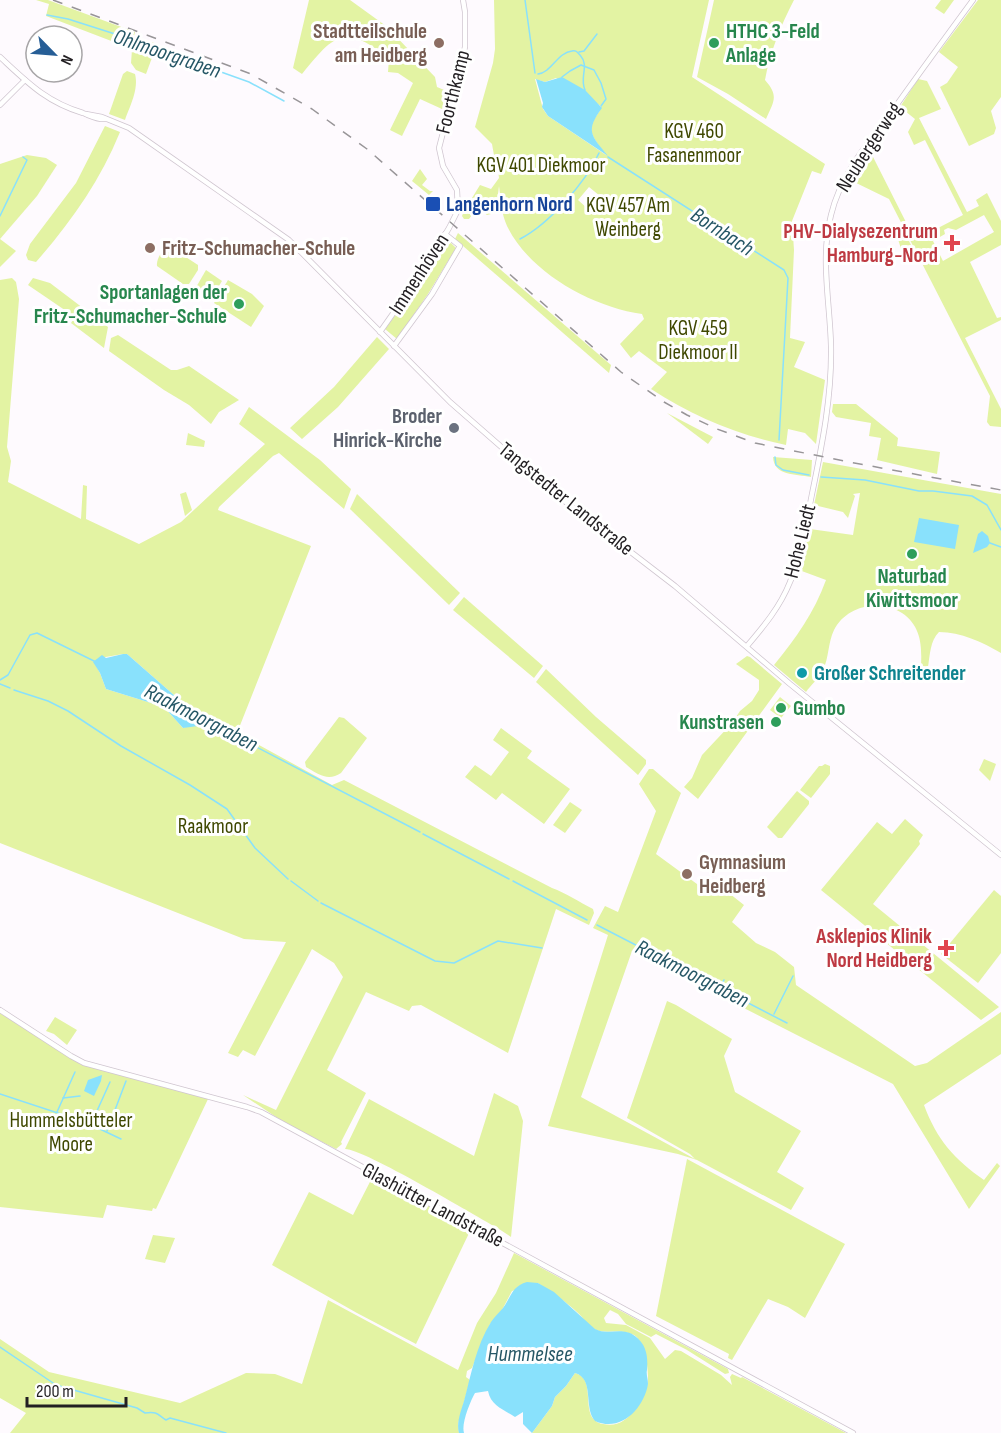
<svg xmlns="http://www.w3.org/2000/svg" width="1001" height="1433" font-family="'Sofia Sans Condensed',sans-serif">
<rect width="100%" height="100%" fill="#fefafe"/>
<!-- green -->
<g fill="#e3f3a3" fill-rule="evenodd">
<path d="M36,0h12l87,32 -1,4 23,8 -11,30 -10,-4 -5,-7 2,-27 -4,-1 -2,12 -81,-31 3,-12z"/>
<path d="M309,0h41l36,26 49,51 2,10 12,5 -7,17 -22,-10 -18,37 -12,-6 23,-47 -15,-10 -10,-1 1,-13c-45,-37 -55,-24 -87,15l-9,-6z"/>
<path d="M494,0h215l-17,77 133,87 -4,10 -9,-3 -20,50 2,29 -4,88 15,4 -11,25 31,13 -9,64 -11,-11 -17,-4 -2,16c-48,-10 -94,-29 -135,-56l16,-17 -28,-21 -8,7 -11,-14 24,-25 -2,-5c-50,-7 -112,-41 -135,-88 -6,-13 -6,-26 -8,-40l-1,8 1,18 -12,3 -10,-7 -8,11h-5l-2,-3 2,-5 16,-26 11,4 8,-11 -1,-8 3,-4 -6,-5 -3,-17 -17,-17 18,-64 2,-14zM556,78l45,28c-1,7 -6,10 -9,17 -5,11 9,24 14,32l-58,-39 -5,-7 -8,-30 10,3zM589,187l11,9 -12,13 -10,-9z"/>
<path d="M714,0h80c-13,25 -24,52 -29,80 14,16 9,21 1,39l-38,-25 -31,-17z"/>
<path d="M941,0h13l-10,14 -9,-6z"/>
<path d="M978,0h23v97l-10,14 5,17 -2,6 -25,12 -29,-59 7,-4 11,-16 -19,-15z"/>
<path d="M127,71l8,3c4,15 -5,32 -10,46l-16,-6 14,-40z"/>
<path d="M918,79l9,2 14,28 -22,9 48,94 12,-6 -3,-6 11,-7 14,28v24l-31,17 27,56 4,-1v3l-36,18 36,71v18l-11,-1 -3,-4 3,-26 -101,-197 -39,-19 20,-29 45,89 48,-25 -38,-75 -11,5 -6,-13 7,-13 -15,-12zM984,215l10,17 -51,29 -10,-20 12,-7 -1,-4 4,-2 8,2z"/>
<path d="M105,126l15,6c-20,49 -49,90 -84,130l-8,-2 -2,-5 4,-11 46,-61z"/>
<path d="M27,155l19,3 11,7 -20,31 -37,43v-75z"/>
<path d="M420,169l7,10 -5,6 8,6h3l-4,4 -17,-14z"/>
<path d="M901,225l10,20 -11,14 1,-10 -6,-20z"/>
<path d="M458,233l153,132 -2,8 -154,-134z"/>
<path d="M0,239l16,12 -16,16z"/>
<path d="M444,240l5,1 7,7 -28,46 -31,45 -12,-10 21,-28z"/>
<path d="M169,246l29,19v5l-9,14h-6l-26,-18c-1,-7 6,-18 12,-20z"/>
<path d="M206,270l16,11 -11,18 -16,-10z"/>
<path d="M12,278l4,4 3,17 -12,148 4,14 -3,21 73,37 2,-34 4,1 -1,33 53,25 42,-22 84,-78 -26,-20 10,-17 71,53 31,29 -7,20 -65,-56 -6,3 -54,51 -1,3 93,36 -74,187 95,52 12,-5 208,108c14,5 27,14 41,21l1,4 -5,12 -33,-16 -48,144 -87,-48 -9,1 -3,5 -43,-19 -39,78 39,23 -25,49 1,2 -6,5 -51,-26 -42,-28 33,15 67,-133 -9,-14 -22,-14 -57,107 -12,-6 -5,7 -10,-4 58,-111 -42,-3 -244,-96v-563zM123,654h4l56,49 35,23 -21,-3 -14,5 -19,-21 -58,-18 -6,-16 -6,-11 6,-4z"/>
<path d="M33,278l17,5 58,44 -4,21 -33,-25 4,-6 -47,-32z"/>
<path d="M228,280l24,14 12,12 -13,21 -37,-24z"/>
<path d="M118,335l53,35h6l12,-4 50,34 -20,12 -8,12 -22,-19 -25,-15 -55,-39 2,-13z"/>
<path d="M377,337l12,12 -51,58 -36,32 -12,-11 44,-41z"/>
<path d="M833,404h23l42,34 -1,8 43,6 -3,22 -60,-14 4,-22 -12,-2 2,-13 -35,-6 -4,-5z"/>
<path d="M667,413l46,24 -5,7z"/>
<path d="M188,433l17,8 -1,6 -18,-2z"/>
<path d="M773,457l39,3 -1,17c-16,-3 -37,-1 -38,-20z"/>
<path d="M823,462l178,32v159c-19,-11 -40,-21 -62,-21 -9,9 -9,23 -11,35l-7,-1c1,-21 0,-40 -19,-53 -23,-15 -56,-7 -68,17 -6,12 -5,28 -11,40 -4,8 -12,15 -17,22l-32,-27c22,-27 40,-52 52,-85l-27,-10 11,-41 43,6 7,-42 -7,1 2,2 -7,22 -5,-6 -29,-7z"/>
<path d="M186,492l6,18 -7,6 -5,-22z"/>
<path d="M357,494l103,99 -11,12 -99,-96z"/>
<path d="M464,597l79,69 -9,12 -81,-68z"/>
<path d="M747,656l3,1 32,27 -84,115 -14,-12 8,-9 10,-23 30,-32 8,-12 12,-10 7,-11v-10l-23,-16z"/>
<path d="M546,669l50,48 50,43v4l-8,11 -102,-93z"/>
<path d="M780,697l11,9 -10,12 -11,-8z"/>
<path d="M339,717l5,1 23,20 -26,35c-13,9 -23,1 -35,-6l-1,-5z"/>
<path d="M501,728l31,23 -5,7 43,31 -26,35 -42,-31 -6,7 -31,-23 10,-12 16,11 18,-24 -16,-12z"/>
<path d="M984,759l12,5 -6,17 -11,-11z"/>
<path d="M825,764l5,2v8l-19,24 -11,-8 19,-24h3z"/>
<path d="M649,769h4l28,24 -25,61 56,41 8,-9 24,19 -12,17 24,21 19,9 19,15 2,18 119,81 12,-3 74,-51v42l-77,51c13,35 30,54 60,75l13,-17 3,3 -31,43 -76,-125 -261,-133 -51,146 114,62 -5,-5 -63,-36 40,-117 9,4 56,34 -8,17 11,36 66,39 -24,41 27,16 -13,22 -94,-50 -19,-6 -130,-28 60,-191 -15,-7 12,-22 13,6 38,-101 -17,-27z"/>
<path d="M797,791l12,10v3l-27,34h-4l-11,-11z"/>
<path d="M570,802l12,8 -17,23 -12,-8z"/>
<path d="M905,819l18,16 -4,6 1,3 -47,60 126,103 -18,13 -160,-130 56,-68 15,12z"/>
<path d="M994,890l7,6v57l-23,30 -37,-29z"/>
<path d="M0,1013l81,51 127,35 -52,110 -3,-1 -1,3 -45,-6 -4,13 -103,-11z"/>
<path d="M55,1017l22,13 -10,15 -13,-11 -8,-3z"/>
<path d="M494,1093l24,13 5,15 -12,116 -12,-8c-23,-13 -137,-81 -154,-80l24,-50 105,57z"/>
<path d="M687,1159l158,85 -40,74 -17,-11 -20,-8 -36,61 -4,-2 1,-4 -73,-38z"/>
<path d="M373,1176l98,53 -55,115 -59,-31 -85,-48 37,-73 44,23z"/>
<path d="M153,1235l22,3 -10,25 -20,-4z"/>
<path d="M514,1253l214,116 1,4 -4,1 -38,-24 -31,-16 -5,3 -25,-13 -8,-10 -8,-4 -6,8 2,5 20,2 24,13 15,21 10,-9 6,1 40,24 11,10 -2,-8 2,-3 9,4 1,-1 104,56h-314l20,-27 3,-9 11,-11 9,-13c24,6 2,46 28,51 14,3 23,-3 31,-14 6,-8 10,-15 13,-24 3,-11 -1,-44 -13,-51 -15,-7 -29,0 -40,-6 -8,-4 -10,-11 -16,-16 -12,-12 -27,-20 -40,-30l-26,8 -10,19 -12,14 -18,44 -5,3 -1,6 4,3 -12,44 1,9h-449l16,-20 -26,-15v-59l49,33 131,31 66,-30 29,1 27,10 26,-84 130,70 19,-47 19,-30z"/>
</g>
<!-- water -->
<g fill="#89e1fc">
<path d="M562,77l23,13 17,18c-17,23 -11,27 6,48l-60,-40 -6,-9 1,-4 -7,-24 9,3z"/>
<path d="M919,518l40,7 -4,24 -41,-7z"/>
<path d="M982,531l6,5 2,7 -3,4 -14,6 5,-19z"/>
<path d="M123,654h4l56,49 35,23 -7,5 -13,-5 -15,2 -19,-21 -58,-18 -6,-16 -7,-11 9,-7 4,3z"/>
<path d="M102,1075l-1,6 -7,15 -10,-5 4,-11z"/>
<path d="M527,1282l11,1 16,9 41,37c13,7 27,-3 40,7 12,9 13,21 12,34 -1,4 1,9 1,14 -4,24 -27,49 -53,37 -12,-14 0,-42 -20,-48l-9,13 -11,11 -3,9 -20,27 -9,-9v-12l-8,5c-12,-8 -24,-11 -27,-26l-13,2c-5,9 -14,31 -11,40h-5c-3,-10 2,-22 5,-32 7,-26 12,-55 27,-79 3,-5 8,-9 12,-14 8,-11 9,-22 24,-26z"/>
</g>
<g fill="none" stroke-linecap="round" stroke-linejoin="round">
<!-- stream -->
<g stroke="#89e1fc" stroke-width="1.5">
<path d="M525,0l10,73"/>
<path d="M47,15l21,4 47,15 134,48 35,19"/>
<path d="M579,52l5,-1 13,-17"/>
<path d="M538,74c13,-1 20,-22 34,-23 4,-1 5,1 8,4 10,11 -1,22 5,35"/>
<path d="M562,77l8,-6 11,-6 13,5 7,13 5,16 -5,7"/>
<path d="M608,157l176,113 4,8 -9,162"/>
<path d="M0,216l27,-56 -4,-3"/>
<path d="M520,239c29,-15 66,-57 79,-86"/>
<path d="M775,457l1,8 7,5 26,5"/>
<path d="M821,477l44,3 54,11h14l39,5 15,9 14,25"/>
<path d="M990,543l11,4"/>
<path d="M0,680l8,-5 22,-40 7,-2 59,29"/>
<path d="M0,684l10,4"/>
<path d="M14,690l34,11 20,10 53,35 69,39 37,24 28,39 33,31"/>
<path d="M216,726l204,106"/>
<path d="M423,834l86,45"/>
<path d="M291,881l27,20"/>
<path d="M513,881l74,39"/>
<path d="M321,903l114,58 19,2 44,-22 44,7"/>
<path d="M597,925l190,98"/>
<path d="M721,985l3,-5"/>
<path d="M774,1014l19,-38"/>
<path d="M0,1094l85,28 36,17"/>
<path d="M63,1098l17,-2"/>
<path d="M57,1112l18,-40"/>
<path d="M92,1122l18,-40"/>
<path d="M107,1131l19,-50"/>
<path d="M0,1347l56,38 81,23 8,5c13,-2 13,2 21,7l4,-2 56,15"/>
</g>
<defs>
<g id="minor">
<path d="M0,57c27,25 46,45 83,56 8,3 14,7 23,6"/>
<path d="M0,105l25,-25"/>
<path d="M86,114l16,3 27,11 160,112 161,162 104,91 121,93 115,98 211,171"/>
<path d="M380,332l43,-61 26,-43 9,-18 -1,-20 -14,-24 -4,-18 26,-101v-35l-2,-12"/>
<path d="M394,346l38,-52 28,-48 -15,-12"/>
<path d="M747,646c17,-20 33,-39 43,-64 12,-28 16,-58 22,-88 10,-49 20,-97 19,-148 -1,-44 -11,-87 0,-131 10,-43 42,-78 67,-112 25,-35 50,-69 75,-103"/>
<path d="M0,1010l71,46 13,7 163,44 14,5 592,321"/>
</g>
</defs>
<!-- minor casing -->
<use href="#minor" stroke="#d0c6d0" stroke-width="6"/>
<!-- minor -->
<use href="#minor" stroke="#fff" stroke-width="4.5"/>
<!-- rail -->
<path stroke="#989598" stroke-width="1.5" stroke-dasharray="10 10" stroke-linecap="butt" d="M53,0l198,74 61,35 55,40 254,223 43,30 23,13 30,14 38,14 94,19 152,28"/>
</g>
<!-- markers -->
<g fill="#8d6e63" stroke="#fff" stroke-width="2">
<circle cx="439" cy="43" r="6"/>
<circle cx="150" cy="248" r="6"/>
<circle cx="687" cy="874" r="6"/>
</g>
<g fill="#2e9e5b" stroke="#fff" stroke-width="2">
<circle cx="714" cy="43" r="6"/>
<circle cx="239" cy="304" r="6"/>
<circle cx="912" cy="554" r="6"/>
<circle cx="781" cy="708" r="6"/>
<circle cx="776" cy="722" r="6"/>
</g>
<rect fill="#1a4fb4" stroke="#fff" stroke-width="2" x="425" y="196" width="16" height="16" rx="3"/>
<g fill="#e0444e" stroke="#fff" stroke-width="2">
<path d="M949 234h6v6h6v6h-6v6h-6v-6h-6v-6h6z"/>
<path d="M943 939h6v6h6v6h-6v6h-6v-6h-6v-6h6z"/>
</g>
<circle fill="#6b7280" stroke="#fff" stroke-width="2" cx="454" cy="428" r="6"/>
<circle fill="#0f9aa8" stroke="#fff" stroke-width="2" cx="802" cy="673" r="6"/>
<g text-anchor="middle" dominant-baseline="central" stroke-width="6" stroke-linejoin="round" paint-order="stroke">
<!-- education labels -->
<g font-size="21" font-weight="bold" fill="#785e54" stroke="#fff" text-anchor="start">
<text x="427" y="31" text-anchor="end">Stadtteilschule<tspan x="427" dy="24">am Heidberg</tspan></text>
<text x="162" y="248">Fritz-Schumacher-Schule</text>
<text x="699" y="862">Gymnasium<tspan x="699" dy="24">Heidberg</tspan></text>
</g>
<!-- leisure labels -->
<g font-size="21" font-weight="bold" fill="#27864d" stroke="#fff" text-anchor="start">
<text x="726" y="31">HTHC 3-Feld<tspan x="726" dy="24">Anlage</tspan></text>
<text x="227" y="292" text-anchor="end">Sportanlagen der<tspan x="227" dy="24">Fritz-Schumacher-Schule</tspan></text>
<text x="912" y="576" text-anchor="middle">Naturbad<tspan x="912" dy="24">Kiwittsmoor</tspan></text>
<text x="793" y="708">Gumbo</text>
<text x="764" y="722" text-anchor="end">Kunstrasen</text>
</g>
<!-- street labels -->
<g font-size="21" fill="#221f22" stroke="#fff">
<text transform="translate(453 92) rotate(-76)">Foorthkamp</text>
<text transform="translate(869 147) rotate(-57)">Neubergerweg</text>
<text transform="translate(419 274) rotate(-57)">Immenhöven</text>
<text transform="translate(566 499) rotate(39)">Tangstedter Landstraße</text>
<text transform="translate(800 541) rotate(-76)">Hohe Liedt</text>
<text transform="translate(433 1205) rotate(28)">Glashütter Landstraße</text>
</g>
<!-- park labels -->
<g font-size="21" fill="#3f4801" stroke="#fff">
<text x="694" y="131">KGV 460<tspan x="694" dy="24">Fasanenmoor</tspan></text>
<text x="541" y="165">KGV 401 Diekmoor</text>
<text x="628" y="205">KGV 457 Am<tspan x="628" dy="24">Weinberg</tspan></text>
<text x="698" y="328">KGV 459<tspan x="698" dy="24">Diekmoor II</tspan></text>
<text x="213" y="826">Raakmoor</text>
<text x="71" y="1120">Hummelsbütteler<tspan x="71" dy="24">Moore</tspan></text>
</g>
<!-- transit labels -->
<g font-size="21" font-weight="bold" fill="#164399" stroke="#fff" text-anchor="start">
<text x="446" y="204">Langenhorn Nord</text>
</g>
<!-- health labels -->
<g font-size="21" font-weight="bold" fill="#be3a42" stroke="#fff" text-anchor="end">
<text x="938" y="231">PHV-Dialysezentrum<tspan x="938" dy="24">Hamburg-Nord</tspan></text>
<text x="932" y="936">Asklepios Klinik<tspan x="932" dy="24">Nord Heidberg</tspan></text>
</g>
<!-- worship labels -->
<g font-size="21" font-weight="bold" fill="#5b616d" stroke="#fff" text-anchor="end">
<text x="442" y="416">Broder<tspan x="442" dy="24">Hinrick-Kirche</tspan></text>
</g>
<!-- culture labels -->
<g font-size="21" font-weight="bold" fill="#0d838f" stroke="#fff" text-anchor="start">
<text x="814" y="673">Großer Schreitender</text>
</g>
<!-- water labels -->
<g font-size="22" font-style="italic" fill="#265766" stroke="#fff">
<text transform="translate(167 54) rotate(19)">Ohlmoorgraben</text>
<text transform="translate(722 232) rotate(33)">Bornbach</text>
<text transform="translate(201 718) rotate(27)">Raakmoorgraben</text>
<text transform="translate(692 974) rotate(27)">Raakmoorgraben</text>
<text x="530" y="1354">Hummelsee</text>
</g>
</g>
<!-- north arrow -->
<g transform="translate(54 54) rotate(115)"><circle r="28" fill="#ffffff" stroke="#a7a5a7" stroke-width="1.5"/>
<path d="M0-4.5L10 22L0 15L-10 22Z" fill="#265e96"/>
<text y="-9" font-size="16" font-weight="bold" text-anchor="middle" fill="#221f22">N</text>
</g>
<!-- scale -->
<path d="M27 1397v9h99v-9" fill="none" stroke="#221f22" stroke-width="3"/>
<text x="36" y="1397" font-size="18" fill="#221f22" stroke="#ffffff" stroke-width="4.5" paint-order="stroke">200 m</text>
</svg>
